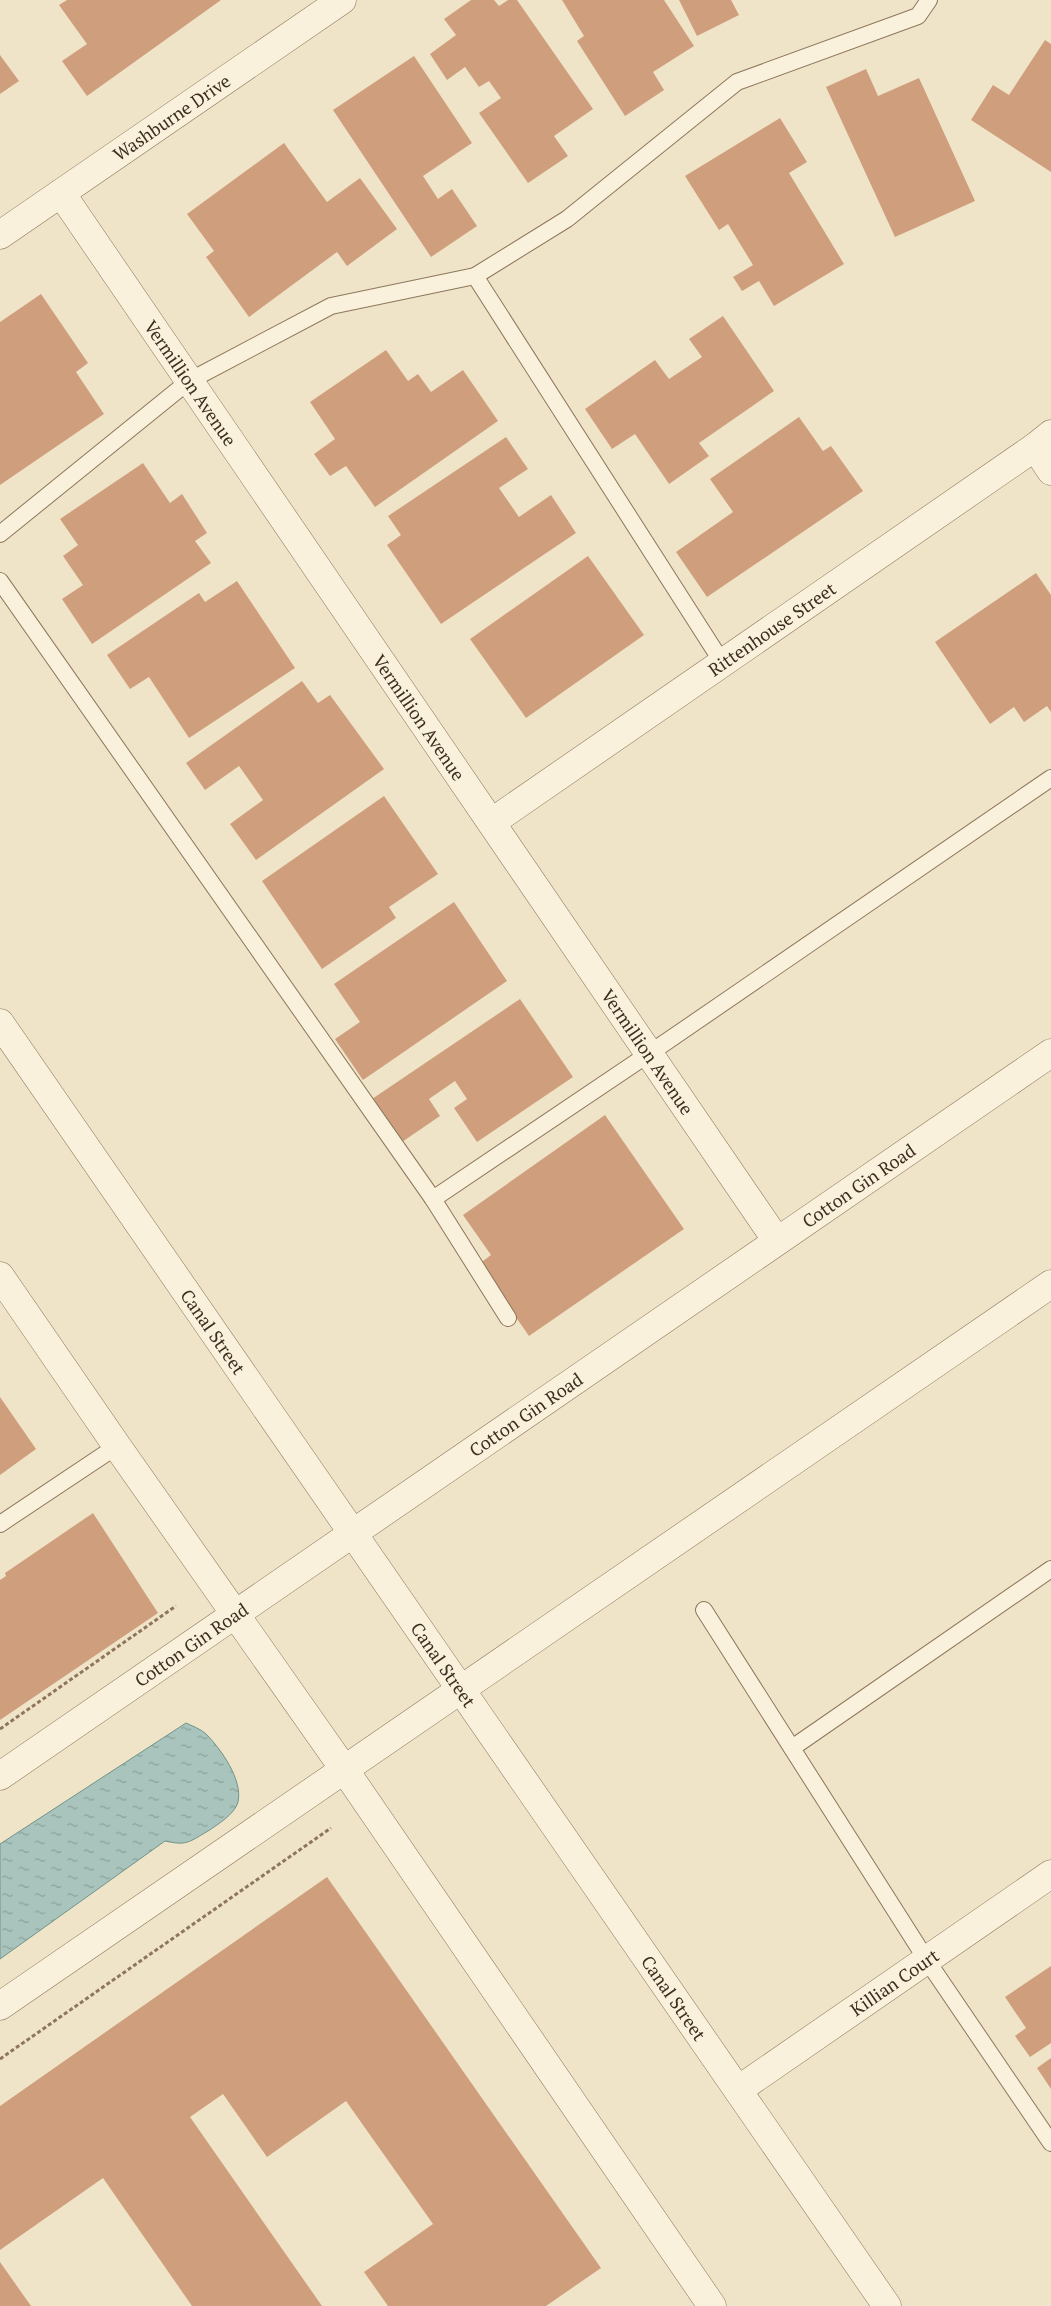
<svg xmlns="http://www.w3.org/2000/svg" width="1051" height="2306" font-family="'PT Serif',serif">
<defs>
<pattern id="water-ripples" width="26" height="14" patternUnits="userSpaceOnUse" patternTransform="scale(1.25)"><rect width="26" height="14" fill="#a9c4bc"/><path d="M2 4q2-2 4 0t4 0M15 11q2-2 4 0t4 0" fill="none" stroke="#8ba098"/></pattern>
</defs>
<rect width="100%" height="100%" fill="#f0e4c8"/>
<!-- water -->
<path fill="url(#water-ripples)" stroke="#6f938a" d="M186,1723c6,3 15,6 20,11 15,15 37,46 32,68 -3,12 -21,23 -30,29 -19,11 -21,15 -43,10l-165,118v-115z"/>
<!-- building -->
<g fill="#cf9f7d">
<path d="M67,0h154l-134,96 -25,-35 25,-17 -28,-39z"/>
<path d="M471,0h23l5,6 9,-6h9l76,109 -39,27 14,20 -40,27 -49,-70 22,-15 -12,-17 -10,6 -14,-20 -18,13 -17,-26 26,-19 -12,-16z"/>
<path d="M562,0h102l30,46 -41,26 11,18 -39,26 -48,-75 7,-5z"/>
<path d="M679,0h52l8,15 -42,21z"/>
<path d="M1045,40l6,4v128l-80,-52 22,-35 16,10z"/>
<path d="M0,55l19,26 -19,13z"/>
<path d="M414,56l58,87 -49,33 15,23 14,-10 25,37 -46,31 -98,-147z"/>
<path d="M866,69l12,27 41,-18 56,123 -80,36 -69,-150z"/>
<path d="M780,118l27,44 -18,11 55,91 -70,42 -15,-25 -17,10 -9,-14 20,-12 -25,-41 -9,6 -34,-54z"/>
<path d="M284,143l43,59 33,-24 37,51 -50,37 -10,-14 -88,65 -43,-60 8,-6 -27,-37z"/>
<path d="M41,294l47,69 -12,9 28,42 -104,71v-163z"/>
<path d="M723,316l51,75 -75,52 10,13 -40,28 -34,-50 -23,15 -27,-40 70,-49 14,19 33,-22 -13,-18z"/>
<path d="M386,350l22,31 10,-7 13,18 32,-22 35,51 -123,86 -29,-41 -16,10 -16,-22 21,-15 -25,-37z"/>
<path d="M799,417l24,34 8,-5 32,45 -156,106 -31,-45 57,-40 -23,-33z"/>
<path d="M506,437l22,32 -29,19 20,29 32,-22 25,38 -135,91 -54,-79 14,-10 -13,-19z"/>
<path d="M143,463l27,40 12,-9 25,39 -12,8 16,22 -119,81 -30,-45 21,-14 -20,-29 15,-11 -18,-26z"/>
<path d="M588,556l56,79 -118,83 -56,-79z"/>
<path d="M1036,573l15,22v117l-4,-6 -23,16 -10,-15 -24,17 -55,-82z"/>
<path d="M237,581l58,87 -106,70 -40,-61 -19,12 -23,-34 92,-62 6,9z"/>
<path d="M302,681l16,22 12,-8 54,74 -128,91 -26,-36 33,-24 -24,-34 -34,24 -19,-27z"/>
<path d="M384,796l54,78 -49,33 7,11 -74,51 -60,-88z"/>
<path d="M454,902l53,79 -144,99 -28,-41 25,-17 -26,-38z"/>
<path d="M520,999l53,78 -96,65 -23,-34 13,-9 -12,-18 -26,18 11,17 -38,26 -30,-43z"/>
<path d="M605,1115l79,114 -155,107 -50,-72 12,-9 -28,-40z"/>
<path d="M0,1397l36,52 -36,26z"/>
<path d="M93,1513l65,100 -158,107v-140l6,-4 -1,-3z"/>
<path d="M327,1877l274,391 -55,38h-158l-24,-34 69,-48 -87,-123 -79,56 -44,-63 -33,23 132,189h-130l-89,-128 -103,72v-144z"/>
<path d="M1051,1966v77l-21,14 -15,-21 11,-8 -21,-31z"/>
<path d="M1051,2058v31l-14,-21z"/>
<path d="M0,2262l31,44h-31z"/>
</g>
<g fill="none" stroke-linecap="round" stroke-linejoin="round">
<defs>
<g id="service">
<path d="M475,276l247,386"/>
<path d="M0,534l189,-153 142,-75 144,-30 92,-57 170,-137 181,-66 11,-16"/>
<path d="M0,581l433,618 75,119"/>
<path d="M433,1199l217,-146 401,-275"/>
<path d="M0,1524l117,-78"/>
<path d="M704,1610l222,349 125,184"/>
<path d="M792,1748l259,-179"/>
</g>
<g id="minor">
<path id="s1" d="M61,193l716,1048"/>
<path id="s2" d="M0,235l342,-235"/>
<path id="s3" d="M492,822l543,-375 16,-13"/>
<path id="s4" d="M0,1023l887,1283"/>
<path d="M0,1276l117,170 227,323 368,537"/>
<path id="s5" d="M738,2090l313,-216"/>
</g>
<g id="tertiary">
<path d="M1035,447l16,24"/>
<path id="s6" d="M0,1776l1051,-723"/>
<path d="M0,2006l1051,-722"/>
</g>
</defs>
<!-- service casing -->
<use href="#service" stroke="#8d765c" stroke-width="18"/>
<!-- minor casing -->
<use href="#minor" stroke="#8d765c" stroke-width="29"/>
<!-- tertiary casing -->
<use href="#tertiary" stroke="#8d765c" stroke-width="29"/>
<!-- path -->
<g stroke="#8d765c" stroke-width="3" stroke-dasharray="4 2.5" stroke-linecap="butt">
<path d="M0,1729l176,-123"/>
<path d="M0,2059l331,-231"/>
</g>
<!-- service -->
<use href="#service" stroke="#faf1dc" stroke-width="16"/>
<!-- minor -->
<use href="#minor" stroke="#faf1dc" stroke-width="28"/>
<!-- tertiary -->
<use href="#tertiary" stroke="#faf1dc" stroke-width="28"/>
</g>
<g text-anchor="middle" dominant-baseline="central" stroke-width="4" stroke-linejoin="round" paint-order="stroke">
<!-- street labels -->
<g font-size="18" fill="#3d2e20" stroke="#f7eed8">
<text stroke="none"><textPath href="#s2" startOffset="208">Washburne Drive</textPath></text>
<text stroke="none"><textPath href="#s1" startOffset="230">Vermillion Avenue</textPath></text>
<text stroke="none"><textPath href="#s3" startOffset="340">Rittenhouse Street</textPath></text>
<text stroke="none"><textPath href="#s1" startOffset="635">Vermillion Avenue</textPath></text>
<text stroke="none"><textPath href="#s1" startOffset="1040">Vermillion Avenue</textPath></text>
<text stroke="none"><textPath href="#s6" startOffset="1042">Cotton Gin Road</textPath></text>
<text stroke="none"><textPath href="#s4" startOffset="375">Canal Street</textPath></text>
<text stroke="none"><textPath href="#s6" startOffset="638">Cotton Gin Road</textPath></text>
<text stroke="none"><textPath href="#s6" startOffset="232">Cotton Gin Road</textPath></text>
<text stroke="none"><textPath href="#s4" startOffset="780">Canal Street</textPath></text>
<text stroke="none"><textPath href="#s5" startOffset="190">Killian Court</textPath></text>
<text stroke="none"><textPath href="#s4" startOffset="1185">Canal Street</textPath></text>
</g>
</g>
</svg>
